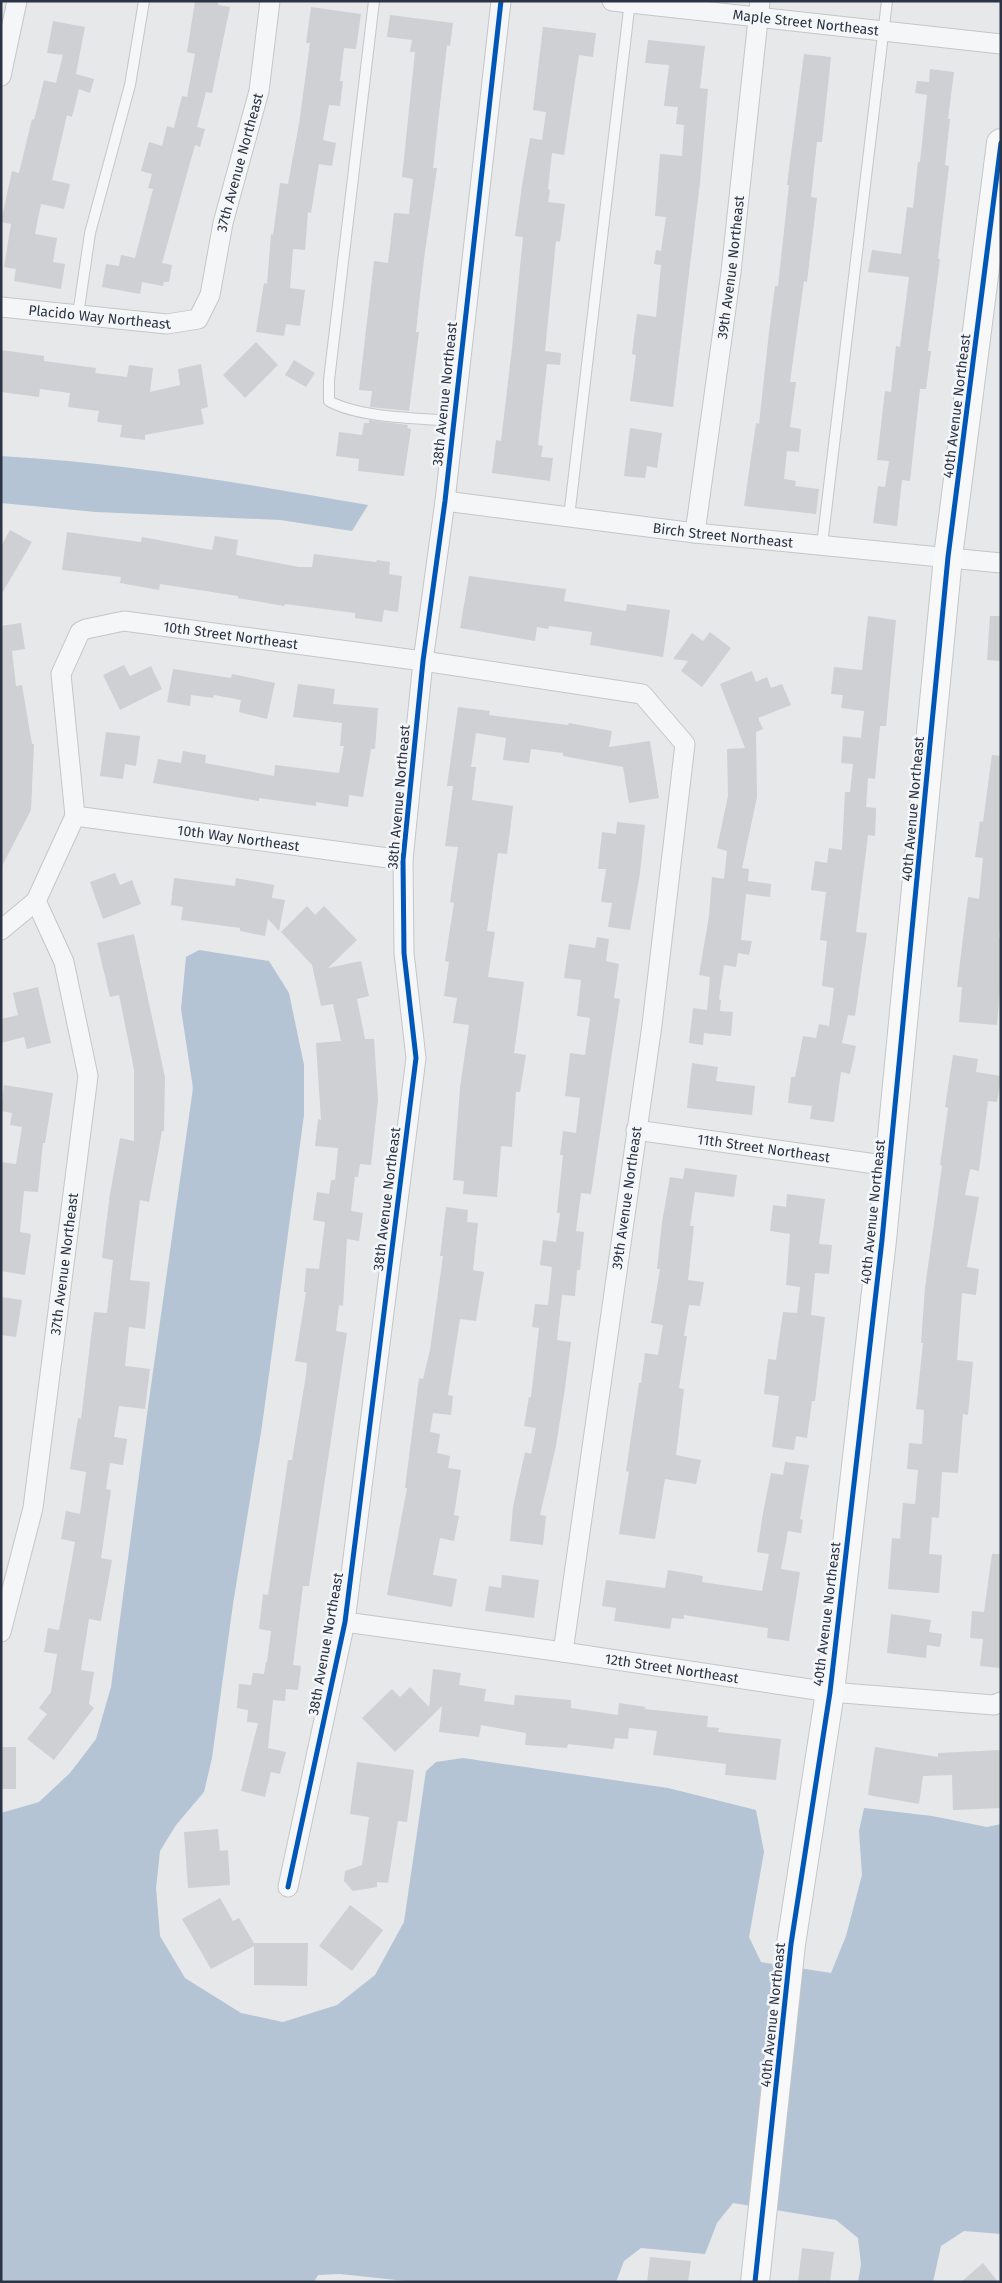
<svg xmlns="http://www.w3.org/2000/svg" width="1002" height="2283" font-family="'Fira Sans',sans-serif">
<rect width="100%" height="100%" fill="#e6e8ea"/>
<!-- water -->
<g fill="#b4c4d5">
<path d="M1,456c124,7 245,28 367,49l-16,26 -72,-11 -184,-8 -95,-9z"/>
<path d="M199,950l70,11 20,32 15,72v50l-42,311 -29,178 -21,154 -8,34 -28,33 -16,26 -4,37 4,48 25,42 56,35 42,9 54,-17 38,-30 29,-53 22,-151 10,-9 27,-4 205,30 88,22 8,42 -15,85 12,25 70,11 15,-37 16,-61 -3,-44 5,-23 68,8 55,11 14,-3v410l-37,-3 -23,15 -8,36h-75l3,-18 -3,-26 -22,-18 -103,-17 -16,20 -12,31 -64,-6 -17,13 -8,21h-201l-75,-8 -22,1 -4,7h-313v-469l38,-11 31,-29 26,-34 15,-52 37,-280 45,-319 -12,-79 5,-52z"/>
</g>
<!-- building -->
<g fill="#ced0d3">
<path d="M195,1h24l-1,4 12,2 -18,86 -6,-1 -9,35 8,2 -5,18 -5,-2 -33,118 10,2 -3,17h-5l-1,4 -21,-4 -2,12 -38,-7 4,-23 13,2 2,-11 14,3 18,-69 -5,-1 4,-14 -11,-3 8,-29 13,4 5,-20 7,2 8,-32 5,1 8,-43 -8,-2z"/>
<path d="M311,7l50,7 -5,35 -12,-1 -4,33h3l-3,25 -11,-1 -6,35 13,3 -4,23 -13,-2 -8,49 -3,-1 -3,38 -12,-1 -3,39 15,2 -5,36 -14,-2 -2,12 -28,-4 8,-49 3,1 4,-50 2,1 7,-52 8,1 11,-60 11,-81h-4z"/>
<path d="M390,15l63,8 -3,23 -3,-1 -7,60 -7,63h4l-13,91 -8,73h3l-10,79 -39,-4 2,-16 -13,-1 15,-129 14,2 6,-50 15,1 4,-35 -11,-2 13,-125h-5l2,-12 -25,-3z"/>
<path d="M53,21l32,6 -9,47 18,5 -4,14 -11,-4 -7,28 -5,-2 -15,65 18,4 -6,25 -23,-5 -6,30 22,4 -4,24 12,2 -4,25 -47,-8 2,-12 -12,-2 7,-43 -10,-2 11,-51 7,2 13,-54 2,1 10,-40 12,3 7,-28 -16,-2z"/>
<path d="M543,27l53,6 -3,24 -14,-2 -15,100 -12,-2 -4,36 2,1 -2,12 17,2 -5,38 -4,-1 -11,110 16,2 -1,12 -13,-1 -9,81 5,1 -2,11 12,1 -3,23 -58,-8 4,-33 5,1 11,-93 11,-111 -8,-1 7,-50 8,-48 12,2 4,-28 -13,-2z"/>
<path d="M648,40l57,6 -5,42 8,1 -8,93 -27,225 -43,-6 6,-46 -4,-1 5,-40 19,3 5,-52 -7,-1 2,-14 5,1 5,-34 -11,-1 5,-62 22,2 2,-31 -8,-1 2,-17 -14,-1 5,-41 -24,-2z"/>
<path d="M804,54l27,3 -9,85h-5l-6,55 6,1 -10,84 -3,-1 -14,101h6l-6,45 11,2 -2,23 -12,-1 -3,28 12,2 -1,5 24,3 -3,25 -72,-8 12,-83 3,1 10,-92 6,-46h3l11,-101h-2z"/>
<path d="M930,69l24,3 -6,47h2l-5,46 4,1 -11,93h2l-12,92h3l-5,38h-6l-10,92 -8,-1 -5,46 -24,-3 5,-37 7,1 4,-26 -12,-1 8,-69 6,1 5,-46 4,1 9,-70 -41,-5 4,-22 29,4 6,-47 6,1 5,-46h2l7,-67 -12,-2 2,-12 12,1z"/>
<path d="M256,342l22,23 -33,33 -22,-23z"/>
<path d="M1,350l43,6v5l52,7 -1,5 32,4 2,-12 24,3 -3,24 30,-7 -2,-16 23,-5 7,43 -7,2 3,15 -59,11v5l-25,-3 2,-12 -25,-3 2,-11 -31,-4 2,-14 -30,-4 -1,8 -38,-5z"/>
<path d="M294,360l21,13 -9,14 -21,-12z"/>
<path d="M369,420l39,5 -1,3 4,1 -7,47 -46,-5 1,-12 -23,-3 3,-24 23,3 2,-12h5z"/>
<path d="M630,428l32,5 -5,35 -10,-2 -2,12 -21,-2z"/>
<path d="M10,530l22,12 -31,53v-49z"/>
<path d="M67,532l74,10 1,-5 70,13 3,-14 23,4 -2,15 63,12h13l2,-13 62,8 1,-2 13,2 -1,12 13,2 -4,36 -14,-2 -2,12 -27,-4v-5l-70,-9 -1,2 -46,-8v-2l-78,-12 -1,6 -39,-7 1,-6 -59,-7z"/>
<path d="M469,576l97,13 -2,12 62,10 1,-7 43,6 -7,47 -73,-12 2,-13 -43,-6 -1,3 -11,-2 -2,14 -75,-13z"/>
<path d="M868,616l28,4 -10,106h-6l-5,53 -7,-1 -2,29 10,1 -1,28 -7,-1 -12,97 11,1 -12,83 -7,-1 -6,28 14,3 -6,28 -9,-2 -7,50 -24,-3 2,-13 -24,-3 3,-26h4l8,-41 13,2 3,-14 10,2 5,-38 -12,-2 5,-45 -7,-1 6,-48 -15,-2 4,-29 12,2 2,-15 13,2 3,-58h5l3,-28 -12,-1 2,-27 18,2 3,-27 -23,-3 2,-13 -12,-1 3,-27 28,3z"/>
<path d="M990,616h11v45l-14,-1z"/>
<path d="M21,623l4,26 -13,2 4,35 6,-1 10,59h2l-3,66 -30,58v-242z"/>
<path d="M710,632l21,16 -29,39 -21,-16 7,-10 -15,-2 19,-26 11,8z"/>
<path d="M124,665l6,11 21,-10 11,23 -42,21 -17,-35z"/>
<path d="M173,669l58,9 1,-4 43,9 -8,36 -28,-7 2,-12 -27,-5 -1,3 -22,-3 -1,11 -23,-4z"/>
<path d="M752,671l4,11 11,-5 4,11 11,-4 9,21 -33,13 5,11 -7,3 1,65 -15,71 7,1 -1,12 23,3 -1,13 -24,-3 -5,46 11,1 -3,14 -11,-2 -2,14 -12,-2 -5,34 2,1 -1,11 13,1 -2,24 -27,-3 -1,12 -14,-2 4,-35 14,2 3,-33 -11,-2 10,-59 3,-39 12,2 3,-28 -10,-3 11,-52 -1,-47 18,-1 -25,-64z"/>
<path d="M298,684l37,5 -2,15 45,4 -3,41h-4l-8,48 -14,-2 -1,12 -32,-5v4l-57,-8v3l-106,-18 5,-24 23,4 2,-12 23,4 -1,8 69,13 1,-11 64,8 5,-27h-4l2,-23 -49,-6z"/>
<path d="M458,707l32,4 -1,4 79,10 1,-2 43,8 -3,16 41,-6 9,57 -30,5 -6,-36 -60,-11v-3l-32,-4 -2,14 -26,-3 3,-22 -30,-5 -5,34h5l-4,33 41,6 -6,48 -9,-1 -11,78 8,1 -7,45 36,5 -10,71 12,2 -6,37h-4l-4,55 -11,-1 -4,51 -34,-3 1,-13 -11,-1 7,-92 9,-63 -16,-2 4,-25 -13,-2 5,-34 -4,-1 9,-58 -4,-1 8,-55 -13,-1 8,-60h-6z"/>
<path d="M106,732l34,4 -4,30 -11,-2 -2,15 -23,-3z"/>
<path d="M992,755l9,1v158l-2,23 2,1v38l-4,49 -38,-3 3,-35h-5l11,-90 11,2 4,-41 -8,-1 5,-36 3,1z"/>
<path d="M617,822l28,3 -5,48 -10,57 -22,-3 4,-24 -11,-1 5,-33h-8l4,-37 14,2z"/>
<path d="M115,873l5,12 12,-5 9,24 -38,15 -13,-37z"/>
<path d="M174,878l61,8 1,-8 38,7 -2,13 13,2 -6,31 -11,-12 -3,17 -25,-5v-3l-59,-8 2,-13 -12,-2z"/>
<path d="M307,906l8,9 9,-9 33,34 -29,28 33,-7 8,35 -12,3 8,40h9l4,61 -7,65 -11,-1 -2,13h-3l-4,34 12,2 -4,28 -12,-2 -4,67 -4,-1 -3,26 11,2 -38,253h-6l-10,79 8,1 -3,24 -12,-1 -1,12 -12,-1 -5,48 18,4 -6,22 -9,-2 -6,25 -24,-6 17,-68 -11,-1 1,-12 -11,-2 2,-24 12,1 2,-12 11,1 2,-12h1l4,-31 -12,-2 4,-35 5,1 20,-135h4l14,-85 1,-12 -12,-2 11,-69h-2l2,-24 13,1 6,-47 -12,-2 4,-28 12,2 2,-14h4l3,-32 -23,-2 3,-27 3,1 -5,-77 25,-2 -8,-37 -12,2 -9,-41 -31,-33z"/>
<path d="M134,934l31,143 -1,54h-2l-13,71 -9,-2 -10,80 20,2 -5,47 -16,-2 -4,39 25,3 -5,40 -26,-3 -5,31 13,2 -4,26 -13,-2 -4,26 5,1 -10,68 11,2 -11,61 -12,-2 -8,51 13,2 -5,32 5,4 -40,52 -27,-21 20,-25 -8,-6 12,-16 6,-38 -13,-2 4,-24 11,2 16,-88 -14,-3 5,-28 14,3 6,-42 -16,-3 8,-51 3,1 13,-107 13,1 6,-53 -11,-2 8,-64 10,-56 14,3v-72l-15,-74 -9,2 -13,-54z"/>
<path d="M597,937l12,2 -3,22 13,3 -5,34 6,1 -29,195 -10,-1 -5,38 8,1 -4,38h-3l-2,26 -13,-1 -5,45 14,2 -6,46 -9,58 -16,69 6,1 -3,29 -33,-4 3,-34 12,-55 6,2 5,-26 -12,-2 5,-29h2l8,-69 -7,-1 3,-23 13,1 4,-38 -12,-2 3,-25 13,2 4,-29h-3l6,-58h-3l3,-24 13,2 4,-35 -15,-2 5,-43 15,2 5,-37 -13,-2 4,-36 -17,-2 5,-34 26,4z"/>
<path d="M38,987l13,56 -24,6 -3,-12 -23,6v-24l17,-4 -5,-22z"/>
<path d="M953,1055l25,4 -2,13 25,4v3l-4,23 -9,-1 -9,70 -9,-2 -5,26 14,2 -12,70 12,2 -3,26 -14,-2 -5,67 16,2 -5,53 -5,-1 -5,59 -16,-1 -3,46 -7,-1 -3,37 13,1 -3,38 -51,-4 4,-51 8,1 3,-36 12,1 3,-34 -11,-1 2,-26 13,1 2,-34 -8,-1 7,-66h-2l4,-55 17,-122 -2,-1 8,-57 -3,-1z"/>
<path d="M692,1063l26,4 -2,14 39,5 -3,29 -65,-7z"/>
<path d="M4,1085l49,8 -8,50h-2l-5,49 -14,-1 -4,41 11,2 -6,41 -24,-4v-109l15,2 6,-37 -12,-2 2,-12 -11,-2z"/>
<path d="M685,1168l52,7 -3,22 -39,-5 -5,34h4l-6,54 16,2 -4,24 -11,-1 -5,31h3l-8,52 5,1 -8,66 25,5 -5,24 -31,-5 -10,60 -36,-5 10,-62 -3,-1 13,-88h2l4,-30 13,2 5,-30 -12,-2 9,-54h-3l5,-47 8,-45 13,2z"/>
<path d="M787,1194l38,5 -6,45 13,1 -3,29 -14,-1 -4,42 14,2 -10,84h-3l-5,37 -11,-2 -2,14 -22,-3 7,-51 -15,-2 4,-35 8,1 7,-48 14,1 3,-26 -14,-2 4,-51 -20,-3 3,-26 13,2z"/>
<path d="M446,1207l22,3 -1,12 11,1 -5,47 11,2 -8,49 -16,-2 -12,76 5,1 -2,19 -18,-2 -3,19 10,2 -3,19 13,3 -2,12 13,2 -7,45 5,1 -5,25 -14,-3 -7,37 24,4 -5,28 -65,-12 20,-107h-2l14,-110 4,1 7,-29 13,-94h-3z"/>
<path d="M1,1297l21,3 -6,37 -15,-2z"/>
<path d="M785,1462l24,3 -9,54 3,1 -2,13 -13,-2 -7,38 19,3 -11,69 -22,-3 1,-10 -84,-13v4l-12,-1 -2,11 -56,-8 2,-13 -14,-2 4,-26 59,8 3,-18 35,6 -1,6 60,9 7,-37 -12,-2 6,-39 8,-40 12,2z"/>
<path d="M992,1554h9v114l-21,-2 3,-27 -13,-1 2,-27 12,1z"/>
<path d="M502,1575l37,5 -5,38 -49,-7 4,-25 12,2z"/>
<path d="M891,1614l40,6 -2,12 13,2 -2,13 -13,-2 -1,13 -39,-5z"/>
<path d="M433,1669l28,4 -2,12 27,4 -2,12 30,4 1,-10 56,5v8l47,7 1,-12 27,4 -1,2 63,7 -1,11 12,1 -1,4 63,7 -5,41 -51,-5 1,-11 -73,-9 4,-24 -28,-3 -1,11 -13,-1 -2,11 -45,-5 -1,4 -42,-3 1,-12 -45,-8 -2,12 -40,-5 3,-26 -47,46 -33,-34 30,-29 8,8 10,-10 19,20z"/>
<rect x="1" y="1747" width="15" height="42"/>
<path d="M875,1747l63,10v-4l63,-3v58l-48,2 -1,-35 -29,1 -4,28 -51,-9z"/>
<path d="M357,1762l57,8 -7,52 -9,-1 -10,62 -11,-1v5l-24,4 -9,-10 1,-10 17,-6 7,-48 -19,-3z"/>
<path d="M218,1829l2,22 8,-1 2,35 -42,3 -4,-56z"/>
<path d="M220,1898l13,23 6,-3 15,25h54l-1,43 -53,-1v-39l-43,23 -29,-50z"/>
<path d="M350,1905l33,25 -31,41 -33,-25z"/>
<path d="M802,2248l32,4 -4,30h-32z"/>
<path d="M650,2257l41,4 -3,21h-41z"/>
<path d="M983,2263l15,19h-37z"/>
</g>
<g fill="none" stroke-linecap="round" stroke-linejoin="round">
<defs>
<g id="lane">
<path d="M374,1l-45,379v21c30,17 89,17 124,20"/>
<path d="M78,315l12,-82 40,-148 14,-84"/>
<path d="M569,517l61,-516"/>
<path d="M822,545l65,-544"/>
</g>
<g id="street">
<path id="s1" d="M612,1l389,43"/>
<path d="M1,76l16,-75"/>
<path id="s2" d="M1,307l166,17 31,-5 12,-24 13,-72 36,-132 11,-90"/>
<path id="s3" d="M445,501l250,32 306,30"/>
<path id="s4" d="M695,533l36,-261 29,-271"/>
<path id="s5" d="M75,816l328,44"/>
<path id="s6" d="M1,930l35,-29 39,-85 -14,-142 19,-42 6,-3 38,-8 299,40 219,33 43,50 -33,281 -89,627"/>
<path id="s7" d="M636,1130l254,36"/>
<path id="s8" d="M345,1622l218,30 267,40 164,13 7,-3"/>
<path id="s9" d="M1,1632l32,-124 55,-432 -24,-114 -28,-61"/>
<path d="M288,1887l57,-265 71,-564 -12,-105 -1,-93 20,-199 22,-160 56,-500"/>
</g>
<path id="secondary" d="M755,2282l36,-338 39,-252 52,-452 66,-683 53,-414"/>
</defs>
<!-- lane casing -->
<use href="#lane" stroke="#c4c6c8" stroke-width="12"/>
<!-- street casing -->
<use href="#street" stroke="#c4c6c8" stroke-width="21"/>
<!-- secondary casing -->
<use href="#secondary" stroke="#c4c6c8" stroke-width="30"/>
<!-- lane -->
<use href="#lane" stroke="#f5f6f7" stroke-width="10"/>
<!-- street -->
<use href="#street" stroke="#f5f6f7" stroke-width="19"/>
<!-- secondary -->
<use href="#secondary" stroke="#f8f8f8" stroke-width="28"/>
<defs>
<g id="cycleway">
<path d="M288,1887l57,-265 71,-564 -12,-105 -1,-93 20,-199 22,-160 56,-500"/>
<path d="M755,2282l36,-338 39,-252 52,-452 66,-683 53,-414"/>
</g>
</defs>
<!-- cycleway casing -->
<use href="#cycleway" stroke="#f4f6f9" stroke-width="8"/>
<!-- cycleway -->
<use href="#cycleway" stroke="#0057b8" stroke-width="5"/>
</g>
<g text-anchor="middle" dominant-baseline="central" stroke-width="5" stroke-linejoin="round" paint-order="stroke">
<!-- street labels -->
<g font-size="14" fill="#2b3445" stroke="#f4f6f9">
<text stroke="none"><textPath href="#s1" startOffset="195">Maple Street Northeast</textPath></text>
<text stroke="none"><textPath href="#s2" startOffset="361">37th Avenue Northeast</textPath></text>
<text stroke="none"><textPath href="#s4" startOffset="268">39th Avenue Northeast</textPath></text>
<text stroke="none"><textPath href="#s2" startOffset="99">Placido Way Northeast</textPath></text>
<text transform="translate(445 394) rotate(-84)">38th Avenue Northeast</text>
<text transform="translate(957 406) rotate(-83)">40th Avenue Northeast</text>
<text stroke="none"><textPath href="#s3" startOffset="280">Birch Street Northeast</textPath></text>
<text stroke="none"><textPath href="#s6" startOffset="481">10th Street Northeast</textPath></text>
<text transform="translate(399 797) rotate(-85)">38th Avenue Northeast</text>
<text transform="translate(913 809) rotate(-85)">40th Avenue Northeast</text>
<text stroke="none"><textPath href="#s5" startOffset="165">10th Way Northeast</textPath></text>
<text stroke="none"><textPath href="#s7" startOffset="129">11th Street Northeast</textPath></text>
<text transform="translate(627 1198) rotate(-82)">39th Avenue Northeast</text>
<text transform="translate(387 1199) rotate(-83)">38th Avenue Northeast</text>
<text transform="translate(873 1212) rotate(-84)">40th Avenue Northeast</text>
<text stroke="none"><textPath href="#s9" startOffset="374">37th Avenue Northeast</textPath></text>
<text transform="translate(827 1614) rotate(-83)">40th Avenue Northeast</text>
<text transform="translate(326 1644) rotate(-80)">38th Avenue Northeast</text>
<text stroke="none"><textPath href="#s8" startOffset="330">12th Street Northeast</textPath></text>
<text transform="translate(773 2015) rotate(-84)">40th Avenue Northeast</text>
</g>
</g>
<!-- border -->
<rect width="1002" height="2283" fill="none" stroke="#2b3445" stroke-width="5"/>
</svg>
